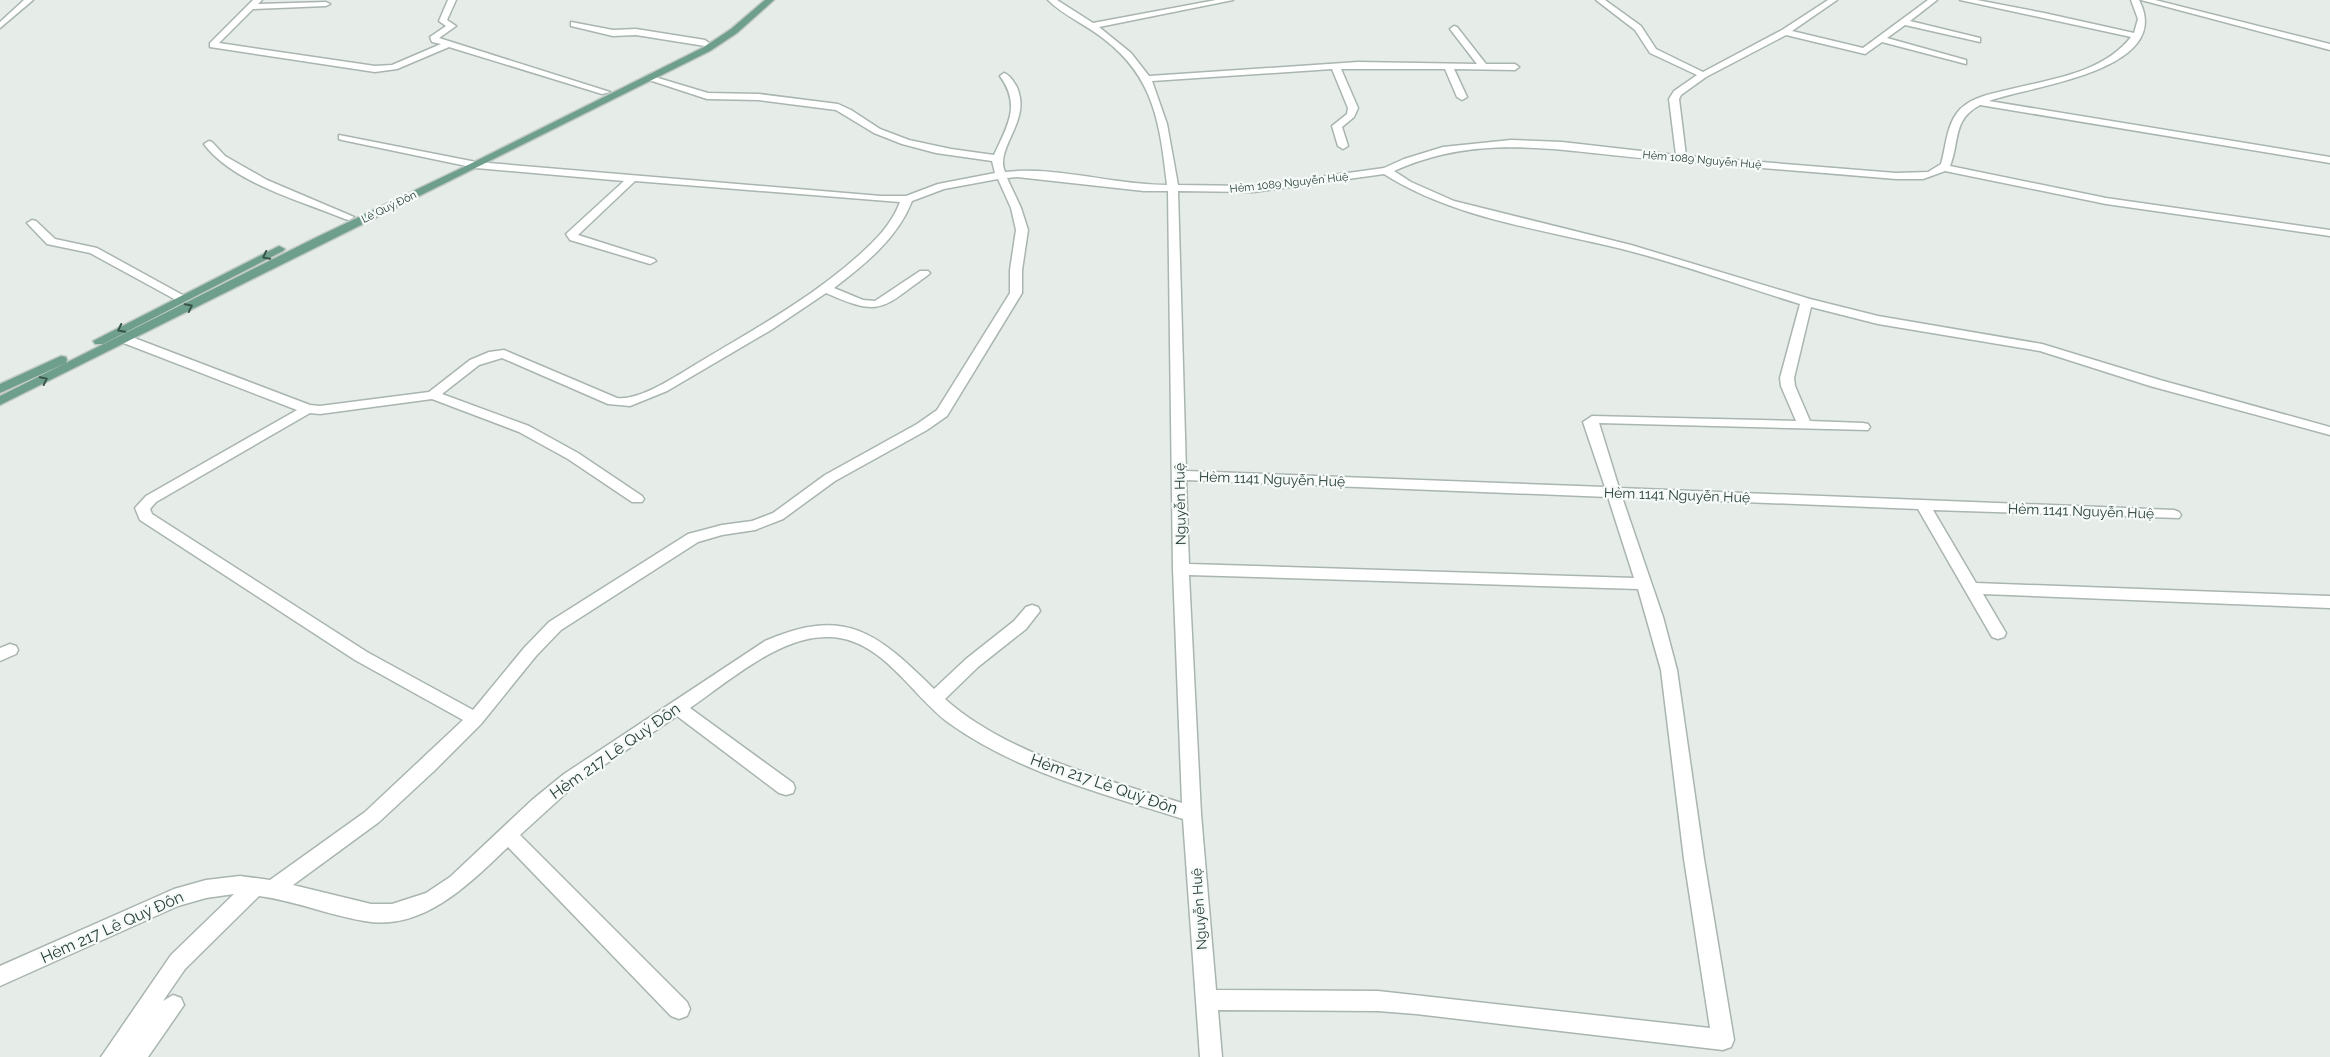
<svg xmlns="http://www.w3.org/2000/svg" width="2330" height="1057" font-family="Raleway,sans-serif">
<rect width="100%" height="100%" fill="#e6ede9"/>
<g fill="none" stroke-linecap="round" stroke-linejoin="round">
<defs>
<g id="minor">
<path d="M24,0h9l-33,28v-6z"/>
<path d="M253,0h9l-4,4 68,-2 4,2 -4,2 -73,3 -34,34 156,23 17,-1 49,-21 -9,-2 -2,-5 16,-11 -7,-5 9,-21h8l-9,20 9,6 -17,12 171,54 -8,2 -153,-47 -52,22 -22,3 -165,-25v-4z"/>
<path d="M1048,0h9l36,23 123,-23h17l-134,27 32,26 18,23 209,-14 119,2 -27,-35 4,-3 3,1 29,37h29l4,3 -4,3 -61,-1 13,28 -5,3 -5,-3 -12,-28h-104l17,39 -4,9 -12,10 6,19 -5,3 -5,-3 -6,-20 15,-12 1,-6 -16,-39 -180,12 15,43 11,61 75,1 131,-18 20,-9 39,-12 68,-7 51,2 114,13 -7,-56 5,-8 23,-16 -47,-22 -15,-23 -39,-30h9l36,26 15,23 47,23 79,-42 46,-30h9l-45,31 71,17 65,-48h9l-27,21 70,17v4l-75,-17 -18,13 79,22v4l-84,-22 -17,12 -79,-19 -80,42 -25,18 -2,4 7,57 210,17 32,-1 13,-8c5,-17 5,-36 16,-51 11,-15 33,-19 50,-23 43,-11 95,-16 124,-53l-171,-37h17l67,13 90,20 4,-14 -7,-19h8c37,71 -110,86 -150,101l341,56v6l-350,-58c-28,15 -20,36 -30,61l156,32 224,32v6l-224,-32 -161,-33 -22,8h-27c-81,-7 -161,-13 -242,-20 -91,-7 -172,-28 -260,12l17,11 43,19 177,44 179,54 68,17 164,28 118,36 170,47v8l-180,-49 -110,-35 -162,-27 -67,-17 -17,71 1,8 15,35 53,2 5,1 2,3 -2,3 -269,-7 20,65 555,22 5,2 2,3 -2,3 -246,-8 43,73 354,13v12l-347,-14 23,39 -2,4 -6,2 -6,-2 -74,-128 -296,-12 41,120 14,53 27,189 30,181 -3,7 -8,3 -307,-36 -38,-3 -160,-1 4,47h-22l-17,-238c-79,-25 -166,-47 -234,-96 -38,-28 -67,-85 -120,-86 -48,-2 -100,44 -139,71l103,75 2,5 -2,5 -7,2 -7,-2 -102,-77 -101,68 -56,51 167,167 3,7 -3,7 -8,3 -8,-3 -163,-169c-37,35 -81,81 -137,75 -38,-5 -74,-21 -112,-26l-74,73 -22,32 10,-6 8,3 3,7 -36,52h-47l70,-102 63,-61 -28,4 -28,8 -178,80v-20l174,-77 32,-9 34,-4 30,4 95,-68 98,-92 -108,-60 -215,-140 -5,-12 11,-12 151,-86 -176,-68 -2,-3 2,-3h8l181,69 10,1 109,-14 41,-32 19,-8 15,-2 113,48c25,3 65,-26 86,-38 54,-32 109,-63 155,-104 17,-15 34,-32 42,-54l-265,-21 -57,54 76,24 2,2 -6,3 -80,-24 -4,-6 58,-53 -148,-13 -134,-28 -3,-1v-4l137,27 405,34h25l32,-12 57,-11 -3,-12 -56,-8 -34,-9 -28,-11 -38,-23 -77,-10 -52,-1 -64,-21 5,-3 60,18 51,1 79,10 13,6 29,19 29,11 42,9 43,6c14,-30 27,-50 6,-79l4,-3c5,2 8,6 11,11 3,4 4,9 5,14 5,27 -25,53 -15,74 53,-6 108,13 162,13 -7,-60 -12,-107 -63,-146 -17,-14 -40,-23 -56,-39zM1384,174c71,45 158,55 238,75 60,15 119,37 178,55l-20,74 1,8 15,35 -204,-5 -9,6 22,65 -419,-16 -8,-280 75,1zM1017,177l127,14h24l5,378 9,234c-76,-23 -177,-50 -237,-104l33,-32 48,-38 14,-18 -2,-4 -6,-2 -6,2 -12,14 -48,38 -32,30c-57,-56 -88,-83 -169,-48l-201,133 -32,26 -82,77 -24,16 -34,11h-21l-78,-19 86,-63 55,-51 47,-47 55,-68 25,-26 137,-88 24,-7 33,-5 28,-11 52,-38 92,-51 20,-14 75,-123v-23l6,-40 -7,-22 -14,-30zM998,179l13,29 5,22 -6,40v23l-73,117 -20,14 -92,51 -52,38 -21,8 -30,4 -34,9 -139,88 -25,26 -51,62 -106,-58 -215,-138 -2,-5 6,-7 154,-89 10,1 112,-15 87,33 49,27 64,43h10l2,-3 -2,-3 -64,-43 -49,-27 -87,-32 37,-29 23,-7 106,46 22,2 37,-15 104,-61 55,-37c56,25 56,15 102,-18l2,-2 -2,-2h-8l-45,30 -12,-1 -29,-12c30,-23 64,-50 78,-87l32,-12zM1186,480l422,17 26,81 -445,-14zM1189,575l449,14 23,81 23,189 26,169 -332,-37 -162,-1 -15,-176z"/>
<path d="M2141,0h14l175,44v6z"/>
<path d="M571,22l42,8 23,-1 69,11 4,3 -4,3 -69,-11 -23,1 -42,-10z"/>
<path d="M209,141l3,1 13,14 42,24 87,37 -5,3 -4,-1c-44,-18 -112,-36 -141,-75z"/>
<path d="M32,220l4,1 19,18 42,9 91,50 -2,3h-8l-88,-48 -43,-9 -20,-21z"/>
<path d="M10,644l6,2 2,4 -2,4 -16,7v-13z"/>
</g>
<g id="major">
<path d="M765,0h9l-37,33 -27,18 -710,354v-9l315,-158 157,-75 232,-116 27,-18z"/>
<path d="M279,246l6,3 -2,2 -180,93h-8l-2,-3z"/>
<path d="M61,356l5,1 1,3 -1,3 -66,30v-9z"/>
</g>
</defs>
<!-- minor casing -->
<use href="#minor" stroke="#a9b5af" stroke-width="3"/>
<!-- major casing -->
<use href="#major" stroke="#c2c9c6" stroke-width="3"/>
<!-- minor -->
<use href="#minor" fill="#fff" fill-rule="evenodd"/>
<!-- major -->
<use href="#major" fill="#6e9f8c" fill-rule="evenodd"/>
</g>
<!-- one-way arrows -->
<defs><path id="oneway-chevron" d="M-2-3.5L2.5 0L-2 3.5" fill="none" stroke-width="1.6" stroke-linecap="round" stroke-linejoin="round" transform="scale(1.25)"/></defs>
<g stroke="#38564b">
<use href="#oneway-chevron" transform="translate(266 256) rotate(153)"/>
<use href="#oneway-chevron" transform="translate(189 307) rotate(-27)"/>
<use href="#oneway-chevron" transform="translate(121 329) rotate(153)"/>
<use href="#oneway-chevron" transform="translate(44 380) rotate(-26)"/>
</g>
<g text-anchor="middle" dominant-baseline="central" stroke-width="4.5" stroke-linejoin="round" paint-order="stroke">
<!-- far-street labels -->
<g font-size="11" fill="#263e35" stroke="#f6faf8">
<text transform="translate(1702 160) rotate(5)">Hẻm 1089 Nguyễn Huệ</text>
<text transform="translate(1289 183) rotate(-6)">Hẻm 1089 Nguyễn Huệ</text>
<text transform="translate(389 207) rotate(-26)">Lê Quý Đôn</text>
</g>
<!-- street labels -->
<g font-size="14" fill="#263e35" stroke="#f6faf8">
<text transform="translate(1272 479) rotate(2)">Hẻm 1141 Nguyễn Huệ</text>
<text transform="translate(1677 495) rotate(2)">Hẻm 1141 Nguyễn Huệ</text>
<text transform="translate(1180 504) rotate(-91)">Nguyễn Huệ</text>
<text transform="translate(2081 511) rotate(2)">Hẻm 1141 Nguyễn Huệ</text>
<text transform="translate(1199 909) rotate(-94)">Nguyễn Huệ</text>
</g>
<!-- near-street labels -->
<g font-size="16" fill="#263e35" stroke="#f6faf8">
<text transform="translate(615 751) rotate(-35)">Hẻm 217 Lê Quý Đôn</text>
<text transform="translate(1104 784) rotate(19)">Hẻm 217 Lê Quý Đôn</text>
<text transform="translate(112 927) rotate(-24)">Hẻm 217 Lê Quý Đôn</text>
</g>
</g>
</svg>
